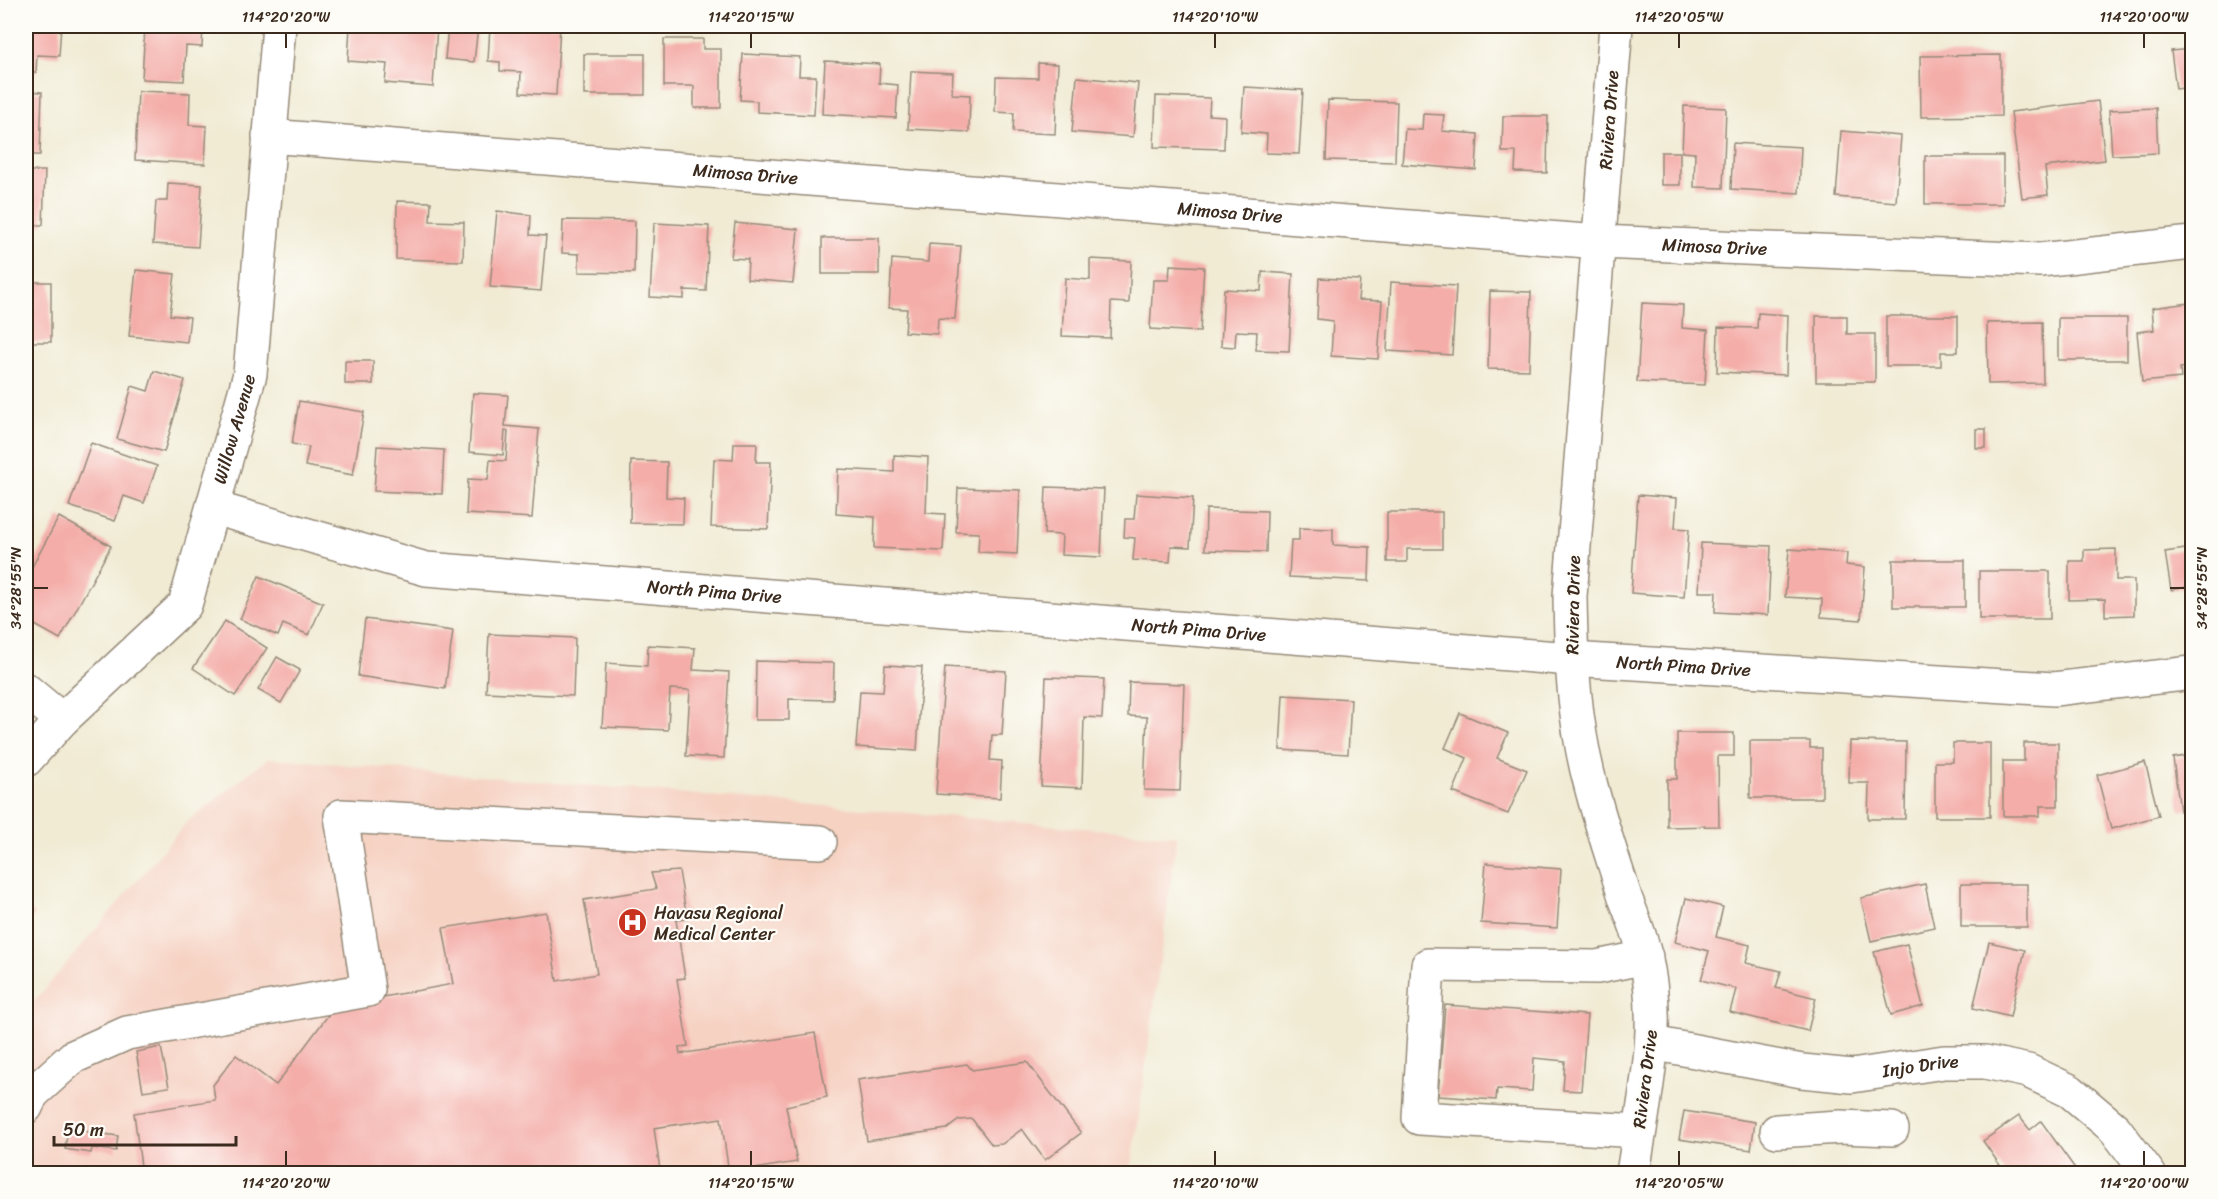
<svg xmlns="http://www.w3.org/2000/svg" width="2218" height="1199" font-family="Sriracha,sans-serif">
<rect width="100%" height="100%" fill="#fdfcf7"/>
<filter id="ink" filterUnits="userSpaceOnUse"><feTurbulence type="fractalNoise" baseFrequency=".0167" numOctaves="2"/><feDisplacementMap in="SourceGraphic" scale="12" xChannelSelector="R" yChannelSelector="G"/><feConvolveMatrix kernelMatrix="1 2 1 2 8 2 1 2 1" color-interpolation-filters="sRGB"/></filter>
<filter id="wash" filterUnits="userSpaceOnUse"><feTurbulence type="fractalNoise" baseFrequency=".008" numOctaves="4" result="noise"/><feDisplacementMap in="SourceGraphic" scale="24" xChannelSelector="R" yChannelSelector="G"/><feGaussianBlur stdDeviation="1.35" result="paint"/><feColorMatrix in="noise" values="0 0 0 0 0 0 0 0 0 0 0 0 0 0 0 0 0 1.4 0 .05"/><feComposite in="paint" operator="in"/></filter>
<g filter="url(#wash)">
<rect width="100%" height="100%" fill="#f1ebd4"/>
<!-- built -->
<path fill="#f6d2c3" d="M268,758l909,78 -46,337 -1105,1v-163l161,-189z"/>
<g id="blocks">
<!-- building -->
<g fill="#f4ada9">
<path d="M26,26h35l-2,30 -22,-1 -1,18h-10z"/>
<path d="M145,26h58l-1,21 -16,-1 -2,35 -42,-2z"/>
<path d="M350,26h87l-4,61 -48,-4 2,-19 -39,-3z"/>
<path d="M448,26h30l-4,36 -29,-3z"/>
<path d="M490,26h70l-4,69 -36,-2 1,-21 -21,-1v-9l-12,-1z"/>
<path d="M664,39h39v10h18v59h-27v-22h-30z"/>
<path d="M2192,49v38l-16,2 -5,-38z"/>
<rect x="584" y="54" width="61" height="41"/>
<path d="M743,54l57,3 -1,19h17l-2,39 -57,-3v-11l-17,-1z"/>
<path d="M2001,55v61l-80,1 -1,-61z"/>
<path d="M825,61l55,3 -1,19 19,2 -2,33 -74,-4z"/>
<path d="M1038,63l20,1 -3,70 -42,-2 1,-19 -19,-1 1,-35 42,1z"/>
<path d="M911,71l42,2 -1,21 18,1 -1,37 -61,-3z"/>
<path d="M1077,77l61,6 -5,54 -61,-5z"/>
<path d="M1244,87l59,3 -4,64 -33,-1 1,-19 -26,-2z"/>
<path d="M26,91l16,1 -2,63h-14z"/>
<path d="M138,91l52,2 -1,32 18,1 -2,38 -70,-4z"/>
<path d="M1156,96l54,2 -1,17 16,1 -1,33 -70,-2z"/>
<path d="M1328,100l69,2 -2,60 -69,-2z"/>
<path d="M2098,101l7,59 -60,7 3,28 -26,3 -11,-86z"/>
<path d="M1684,106l42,2 -3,80 -29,-1 1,-34 -13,-1z"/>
<path d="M2156,108l2,45 -46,2 -3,-45z"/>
<path d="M1423,114l21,1 -2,16 36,3 -2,36 -74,-6 3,-35 17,1z"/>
<path d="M1503,116h45l-1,57 -32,-1 1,-20h-14z"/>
<path d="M1841,131l60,5 -5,66 -60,-5z"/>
<path d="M2192,138v42h-2l-5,-41z"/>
<path d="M1733,143l68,4 -2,46 -68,-4z"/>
<rect x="1661" y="152" width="19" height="33"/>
<rect x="1925" y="156" width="78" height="48"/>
<path d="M26,171h19l-2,54h-9v19h-8z"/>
<path d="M168,183l34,2 -4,62 -45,-3 3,-43h11z"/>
<path d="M397,201l34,1 -1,19 34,1 -1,39 -67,-2z"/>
<path d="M497,211l34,4 -1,20 16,1 -5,55 -51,-4z"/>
<path d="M563,220l72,1 -1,52 -55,-1v-18l-17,-1z"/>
<path d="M654,223l55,3 -3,65 -22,-1v9l-34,-2z"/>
<path d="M735,223l63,6 -5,54 -46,-4 1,-20 -17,-1z"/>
<rect x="822" y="238" width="57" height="36"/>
<path d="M929,244l32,2 -6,73 -17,-1 -1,16 -32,-2 2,-23 -18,-1 3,-49 36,3z"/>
<path d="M1090,259l41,2 -2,42 -18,-1 -1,36 -48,-2 3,-58 25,2z"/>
<path d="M1170,265l34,2 -4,65 -50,-3 3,-49h16z"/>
<path d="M136,270l39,4 -5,41 20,2 -3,25 -58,-6z"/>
<path d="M1262,272l31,2 -4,77 -33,-1 1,-18 -21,-1 -1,16 -14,-1 3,-57 37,2z"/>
<path d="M1319,278l41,2 -2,20 24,1 -4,58 -47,-3 2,-35 -16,-2z"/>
<rect x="26" y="282" width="25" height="60"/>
<path d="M1391,282l65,4 -4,69 -65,-4z"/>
<path d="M1490,291l41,1 -2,78 -41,-1z"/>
<path d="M1642,303l41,2 -1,23 26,2 -3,55 -68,-3z"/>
<path d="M2189,303l3,31v33l-12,1 1,10 -39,4 -5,-50 17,-2 -2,-22z"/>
<path d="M1758,313l30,2 -2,60 -69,-3 1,-45 39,1z"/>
<path d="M1816,316h31v18h28v48h-59z"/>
<path d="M1886,316h72v36h-17v14h-55z"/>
<rect x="2058" y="318" width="69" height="42"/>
<path d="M2042,322l1,61 -55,1 -1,-61z"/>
<rect x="345" y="361" width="28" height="23"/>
<path d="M154,371l31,9 -21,72 -47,-13 15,-53 16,5z"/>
<path d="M473,393l35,2 -3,31 34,3 -7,89 -66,-4 2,-35 20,1 2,-20 16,1 2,-30h-3l-2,24 -34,-3z"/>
<path d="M299,401l65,11 -11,63 -48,-9 4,-19 -17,-3z"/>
<rect x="1976" y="429" width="10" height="19"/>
<path d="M91,443l66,23 -13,37 -20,-7 -9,25 -46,-15z"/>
<path d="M734,443h23l-1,19h15l-3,67 -57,-2 3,-68 19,1z"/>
<path d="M377,446l67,4 -2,44 -68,-3z"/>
<path d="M894,455l34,2 -2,56 19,1 -2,37 -69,-3 1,-31 -39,-3 2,-45 56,3z"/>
<path d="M631,461l36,1 -1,35 18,1 -1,26 -53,-1z"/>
<path d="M1046,487l58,2 -3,68 -40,-2 1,-20 -18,-1z"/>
<path d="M958,488l62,2 -3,64 -39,-2 1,-19 -23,-1z"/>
<path d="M1136,494l57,4 -3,49 -19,-1 -1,16 -37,-2 2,-22 -11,-1 1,-18h9z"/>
<path d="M1638,495l39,3 -2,30 14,1 -5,68 -53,-4z"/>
<path d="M1206,509l61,2 -1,41 -61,-2z"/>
<path d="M1387,512h55v37h-35v13h-20z"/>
<path d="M59,517l52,29 -51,93 -34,-19v-42z"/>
<path d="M1299,528l34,1v16l37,2 -1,34 -80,-4 2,-37h8z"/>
<path d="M1701,543l70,3 -3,69 -53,-3 1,-20h-17z"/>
<path d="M2192,548v38l-21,4 -6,-38z"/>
<path d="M1789,549l58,4 -1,12 19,2 -4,53 -40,-3 1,-18 -37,-2z"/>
<path d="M2116,549v31h18v35l-29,1v-17l-36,1v-39h15v-11z"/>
<rect x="1893" y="560" width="72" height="47"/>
<rect x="1979" y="571" width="71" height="48"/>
<path d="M259,576l64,27 -14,32 -26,-11 -5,12 -38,-17z"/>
<path d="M365,619l88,12 -8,58 -87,-13z"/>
<path d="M225,621l42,27 -32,48 -42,-28z"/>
<path d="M489,634l86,4 -2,58 -87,-4z"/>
<path d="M648,645l47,3 -2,22 36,2 -5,86 -38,-2 4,-66 -20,-1 -2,41 -66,-3 4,-64 41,3z"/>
<path d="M277,657l23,13 -19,33 -23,-13z"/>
<path d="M756,661l78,2 -1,37 -44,-1v21h-34z"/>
<path d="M885,665l37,2 -5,84 -61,-4 4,-56 23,1z"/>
<path d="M945,667l61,4 -4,64h-10l-2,25 12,1 -2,37 -64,-4z"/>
<path d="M1046,677l58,2 -2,39 -18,-1 -2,71 -41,-2z"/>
<path d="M1129,682l55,2 -4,107 -36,-1 3,-73 -19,-1z"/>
<path d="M1283,695l68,4 -3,55 -68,-4z"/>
<path d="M1460,713l48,20 -11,25 30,12 -19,44 -55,-22 14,-34 -22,-10z"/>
<path d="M1677,733h57v23h-16l1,70 -52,1v-48h10z"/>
<path d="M1750,741h60v7h12v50h-72z"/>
<path d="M1850,741l56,1 -1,77h-37l1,-36h-20z"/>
<path d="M1953,743h37v74h-55v-55h18z"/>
<path d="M2024,743h34v63h-18v10h-37v-55h21z"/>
<path d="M2192,755v54l-12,2 -7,-53z"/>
<path d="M2145,762l14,54 -48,13 -14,-54z"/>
<path d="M1486,863l75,6 -4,59 -76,-5z"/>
<path d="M679,871l8,48 -11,1 9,58 -8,1 11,67 -9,1 1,7 135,-21 12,64 -41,9 11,56 -68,11 -8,-55 -67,10 6,42 -28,4h-490l-8,-61 81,-13 -2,-15 23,-30 40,30 59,-79 118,-22 -10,-56 103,-16 11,69 40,-7 -13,-74 72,-11 -5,-16z"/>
<path d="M1925,884l9,43 -63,14 -10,-43z"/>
<rect x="1961" y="884" width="66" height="43"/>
<path d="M1686,898l37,9 -7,30 34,8 -4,18 35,8 -5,17 40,10 -8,33 -78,-19 6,-23 -35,-9 8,-29 -34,-9z"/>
<path d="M26,907l8,7 -8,10z"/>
<path d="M1989,942l36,8 -15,67 -37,-9z"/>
<path d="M1907,944l16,62 -32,9 -17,-63z"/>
<path d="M1445,1005l142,10 -6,76 -18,-1 2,-29 -31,-3 -2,33 -35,-2 -1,11 -58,-4z"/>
<path d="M161,1047l8,40 -26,4 -7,-39z"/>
<path d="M1027,1062l54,71 -36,27 -23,-31 -20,15 -10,1 -20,-26 -13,1 -12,9 -80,12 -9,-61 109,-16 5,6z"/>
<path d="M1684,1111l71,11 -4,28 -72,-11z"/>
<path d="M2019,1116l11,14 11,-9 38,53h-73l-23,-33z"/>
<path d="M68,1129l50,7 -2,15 -24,-3 -1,5 -26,-4z"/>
</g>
</g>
</g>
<g filter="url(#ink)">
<use href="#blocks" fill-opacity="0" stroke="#968a79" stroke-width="1.5"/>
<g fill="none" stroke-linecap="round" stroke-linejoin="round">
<defs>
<g id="minor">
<path d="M1616,26l-46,570c1,65 4,128 21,190 10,39 23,76 35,114 7,18 15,37 19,56 18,71 -2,147 -12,218"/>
<path id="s1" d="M269,136l1330,106 441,18 152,-17"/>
<path id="s2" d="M214,508l212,61 1145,90 483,30 138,-16"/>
<path d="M26,690l36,30"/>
<path id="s3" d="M26,760l36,-40 123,-115 65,-231 29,-348"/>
<path id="s4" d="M1652,1043l150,28 50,5 92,-14h41l43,9 42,20 45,38 34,45"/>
<path d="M26,1107l6,-13 41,-37 54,-24 241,-43 -27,-174 479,26"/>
<path d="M1639,1131l-220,-13 9,-153 169,2 49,-10"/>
<path d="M1777,1131l63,-4 52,2"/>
</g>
</defs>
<!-- minor casing -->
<use href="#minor" stroke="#968a79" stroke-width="36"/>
<!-- minor -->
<use href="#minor" stroke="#fff" stroke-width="33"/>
</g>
</g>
<!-- ticks -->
<path fill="none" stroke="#3b2a1e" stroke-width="2" d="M286,33v15M751,33v15M1215,33v15M1679,33v15M2144,33v15M33,588h15M2170,588h15M286,1151v15M751,1151v15M1215,1151v15M1679,1151v15M2144,1151v15"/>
<!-- icons -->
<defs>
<symbol id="hospital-disc" viewBox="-11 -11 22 22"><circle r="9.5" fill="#c8321e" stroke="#fdfcf7"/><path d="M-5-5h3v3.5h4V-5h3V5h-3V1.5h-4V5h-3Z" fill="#fff"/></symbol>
</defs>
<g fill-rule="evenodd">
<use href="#hospital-disc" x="616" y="906" width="33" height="33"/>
</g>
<g text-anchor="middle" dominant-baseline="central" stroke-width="4.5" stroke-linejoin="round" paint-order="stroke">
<!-- street labels -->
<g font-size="18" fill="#3b2a1e" stroke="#fdfcf7">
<text transform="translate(1609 120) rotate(-86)">Riviera Drive</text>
<text stroke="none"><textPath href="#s1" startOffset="478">Mimosa Drive</textPath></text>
<text stroke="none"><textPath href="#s1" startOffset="964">Mimosa Drive</textPath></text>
<text stroke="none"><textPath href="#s1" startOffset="1450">Mimosa Drive</textPath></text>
<text stroke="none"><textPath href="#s3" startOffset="405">Willow Avenue</textPath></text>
<text stroke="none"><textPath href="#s2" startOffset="510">North Pima Drive</textPath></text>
<text transform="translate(1573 605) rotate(-89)">Riviera Drive</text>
<text stroke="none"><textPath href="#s2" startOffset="996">North Pima Drive</textPath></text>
<text stroke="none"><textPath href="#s2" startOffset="1482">North Pima Drive</textPath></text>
<text stroke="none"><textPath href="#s4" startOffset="272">Injo Drive</textPath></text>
<text transform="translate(1645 1079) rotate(-83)">Riviera Drive</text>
</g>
<!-- poi labels -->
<g font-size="18" fill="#3b2a1e" stroke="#fdfcf7" text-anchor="start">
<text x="654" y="913">Havasu Regional<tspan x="654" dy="21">Medical Center</tspan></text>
</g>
</g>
<!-- margin -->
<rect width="2218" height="1199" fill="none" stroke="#fdfcf7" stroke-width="66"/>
<!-- scale -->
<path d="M54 1136v9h182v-9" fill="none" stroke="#3b2a1e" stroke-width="3"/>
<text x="63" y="1136" font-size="18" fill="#3b2a1e" stroke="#fdfcf7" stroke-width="4.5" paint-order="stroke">50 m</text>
<rect x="33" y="33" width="2152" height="1133" fill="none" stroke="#3b2a1e" stroke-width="2"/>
<g font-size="15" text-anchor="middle" fill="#3b2a1e">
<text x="286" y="22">114°20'20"W</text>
<text x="751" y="22">114°20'15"W</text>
<text x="1215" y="22">114°20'10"W</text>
<text x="1679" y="22">114°20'05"W</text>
<text x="2144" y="22">114°20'00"W</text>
<text transform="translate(16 588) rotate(-90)" y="5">34°28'55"N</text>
<text transform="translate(2202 588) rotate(-90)" y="5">34°28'55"N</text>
<text x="286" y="1188">114°20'20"W</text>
<text x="751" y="1188">114°20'15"W</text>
<text x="1215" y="1188">114°20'10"W</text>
<text x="1679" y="1188">114°20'05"W</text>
<text x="2144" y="1188">114°20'00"W</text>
</g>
</svg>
